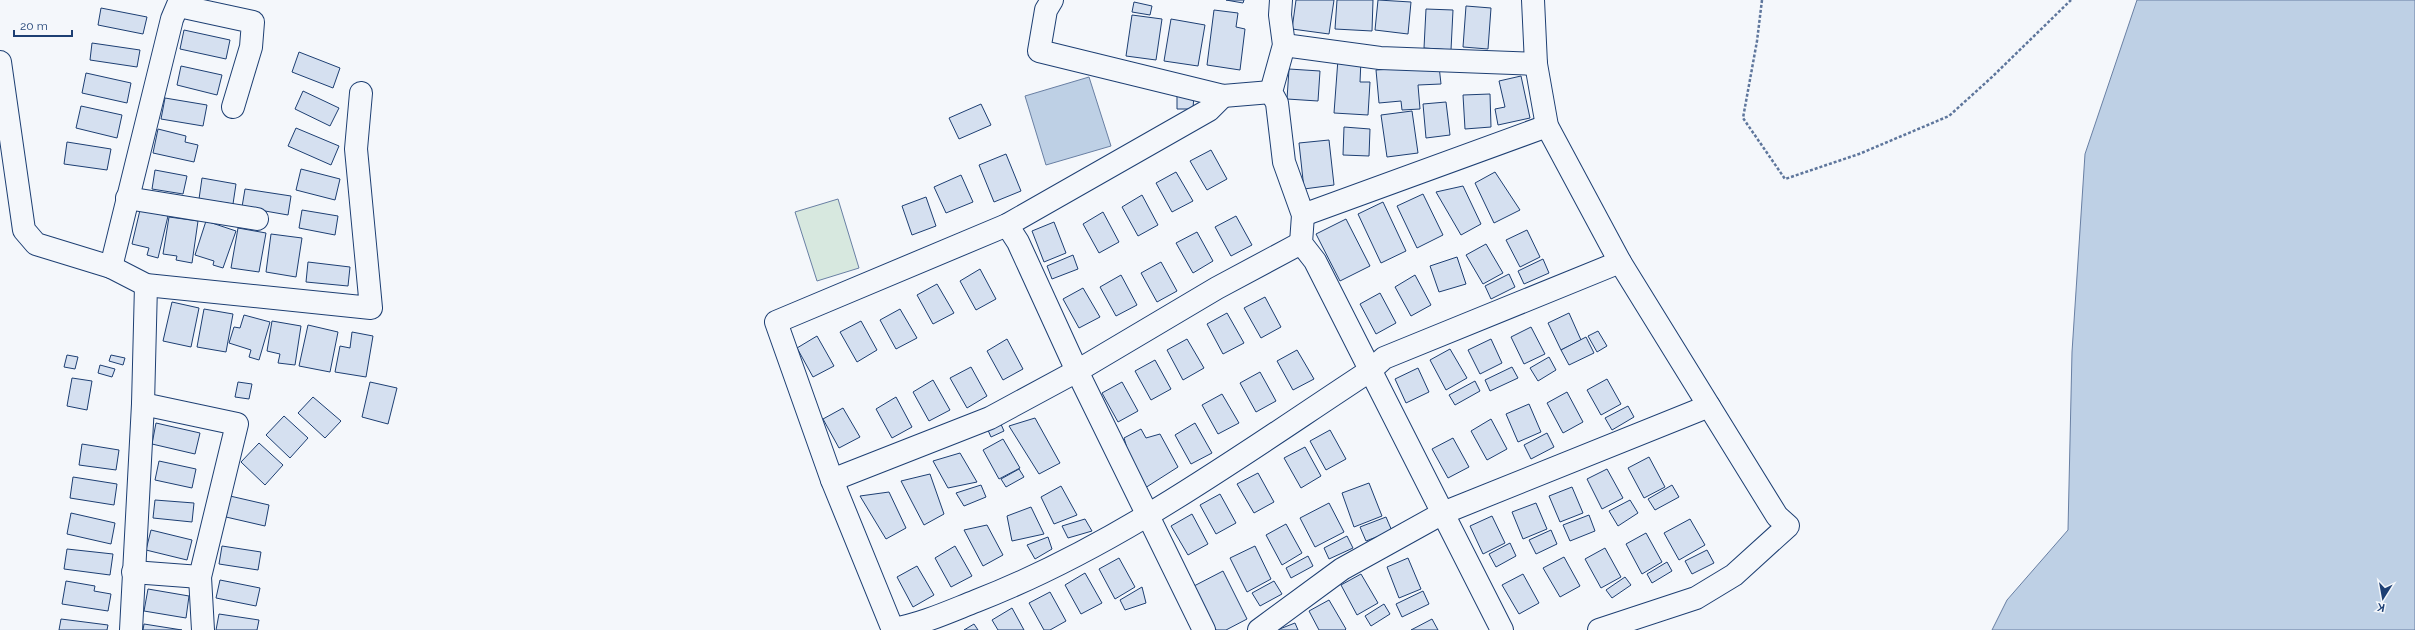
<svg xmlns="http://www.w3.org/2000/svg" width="2415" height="630" font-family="Raleway,sans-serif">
<rect width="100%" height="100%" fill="#f4f7fb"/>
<!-- green -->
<path fill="#d7e8df" stroke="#687fa3" d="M838,199l21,69 -42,13 -22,-69z"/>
<!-- water -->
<g fill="#bed0e5" stroke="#687fa3">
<path d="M2137,0h278v630h-423l15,-30 61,-70 4,-178 13,-198z"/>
<path d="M1089,77l22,69 -65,19 -21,-69z"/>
</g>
<!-- building -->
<g fill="#d5e0f0" stroke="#1d3f73">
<path d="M1226,0h18l-1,3z"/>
<path d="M1296,0h38l-5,34 -37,-5z"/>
<path d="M1337,0h36l-1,31 -37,-2z"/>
<path d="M1378,0l33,2 -3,32 -33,-4z"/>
<path d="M1134,2l18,4 -2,9 -18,-3z"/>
<path d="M1466,6l25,2 -3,41 -25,-2z"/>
<path d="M101,8l46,9 -4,17 -45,-9z"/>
<path d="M1426,9l27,1 -2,40 -27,-2z"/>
<path d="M1214,10l24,3 -2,14 9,2 -5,41 -33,-5z"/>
<path d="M1132,15l30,4 -6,41 -30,-4z"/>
<path d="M1171,19l34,6 -7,41 -34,-5z"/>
<path d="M184,30l46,10 -4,19 -46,-10z"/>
<path d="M92,43l48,7 -3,17 -47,-7z"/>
<path d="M299,52l41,16 -7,20 -41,-16z"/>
<path d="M1338,59l23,1 -1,22h10l-2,33 -34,-2z"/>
<path d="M181,66l41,9 -5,20 -40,-10z"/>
<path d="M1439,66l2,18 -23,1 2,24 -18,1 -1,-9 -22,2 -3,-33z"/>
<path d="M1289,69l31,2 -2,30 -31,-2z"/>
<path d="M86,73l45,10 -4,20 -45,-10z"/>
<path d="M1521,76l9,42 -32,7 -3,-16 10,-2 -6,-26z"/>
<path d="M303,91l36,17 -9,18 -35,-17z"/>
<path d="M1177,94h17l-1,15h-16z"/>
<path d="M1490,94l1,33 -26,2 -2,-34z"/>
<path d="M165,98l42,7 -4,21 -42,-7z"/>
<path d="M1446,102l4,33 -24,3 -3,-34z"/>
<path d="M981,104l10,21 -32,14 -10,-21z"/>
<path d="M81,106l41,9 -5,23 -41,-10z"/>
<path d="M1412,111l6,42 -31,4 -6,-42z"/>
<path d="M1344,127l26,2 -1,27 -26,-1z"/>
<path d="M296,128l43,18 -8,19 -43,-19z"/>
<path d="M158,129l28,7 -1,6 13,3 -4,17 -41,-9z"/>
<path d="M1329,140l5,45 -30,4 -5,-46z"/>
<path d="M67,142l44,7 -4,21 -43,-6z"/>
<path d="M1211,150l16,29 -20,11 -17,-29z"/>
<path d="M1006,154l15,37 -27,11 -15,-37z"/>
<path d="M301,169l39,10 -5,21 -39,-10z"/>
<path d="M155,170l32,6 -4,18 -31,-5z"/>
<path d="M1176,172l17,29 -21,11 -16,-29z"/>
<path d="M1495,172l25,38 -26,13 -19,-40z"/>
<path d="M961,175l12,27 -27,11 -12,-26z"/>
<path d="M202,178l34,6 -3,20 -34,-5z"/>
<path d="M1463,186l18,38 -20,11 -25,-43z"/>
<path d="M245,189l46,7 -3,19 -46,-8z"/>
<path d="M1423,194l20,41 -26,13 -20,-42z"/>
<path d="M1142,195l16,30 -20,11 -16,-29z"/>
<path d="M926,197l10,29 -24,9 -10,-29z"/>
<path d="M1383,202l23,49 -25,12 -23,-49z"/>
<path d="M140,210l28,6 -10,42 -11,-3 2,-7 -17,-4z"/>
<path d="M302,210l36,6 -3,19 -36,-7z"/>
<path d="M1103,212l16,30 -20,11 -16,-29z"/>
<path d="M1236,216l16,29 -21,11 -16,-29z"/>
<path d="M169,217l29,4 -6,42 -16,-3 1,-4 -14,-2z"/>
<path d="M1346,219l24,47 -30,15 -24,-47z"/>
<path d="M206,221l30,10 -13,37 -10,-3 1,-4 -19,-6z"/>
<path d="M1054,222l12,31 -22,9 -12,-31z"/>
<path d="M238,228l28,5 -7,39 -28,-4z"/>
<path d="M1527,230l13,27 -20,10 -14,-27z"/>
<path d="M1197,232l16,29 -20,12 -17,-30z"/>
<path d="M271,234l31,4 -6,39 -30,-5z"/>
<path d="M1486,244l17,29 -20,11 -17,-29z"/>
<path d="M1073,255l5,14 -26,10 -5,-13z"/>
<path d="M1457,257l9,27 -27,8 -9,-26z"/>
<path d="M1543,259l6,14 -25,11 -6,-13z"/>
<path d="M308,262l42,5 -2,19 -42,-4z"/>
<path d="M1161,262l16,29 -20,11 -16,-29z"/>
<path d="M980,269l16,30 -20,11 -16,-29z"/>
<path d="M1509,274l6,13 -24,12 -6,-13z"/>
<path d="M1121,275l16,30 -21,11 -16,-29z"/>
<path d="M1415,275l16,30 -20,11 -16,-29z"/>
<path d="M937,284l17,29 -21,11 -16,-29z"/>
<path d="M1083,288l17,29 -21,11 -16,-29z"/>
<path d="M1380,293l16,30 -20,11 -16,-30z"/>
<path d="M1265,297l16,30 -20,11 -17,-30z"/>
<path d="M172,302l27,6 -8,39 -28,-6z"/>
<path d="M204,309l29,5 -7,38 -29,-5z"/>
<path d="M900,309l17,29 -21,11 -16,-29z"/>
<path d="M1227,313l17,30 -21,11 -16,-30z"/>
<path d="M1569,313l12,27 -20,10 -13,-27z"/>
<path d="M244,315l26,7 -11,38 -10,-3 2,-7 -22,-7 5,-16 6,1z"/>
<path d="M272,321l29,5 -6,39 -17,-2 2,-9 -13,-3z"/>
<path d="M861,321l16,29 -20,12 -17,-30z"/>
<path d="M308,325l30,7 -8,40 -31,-6z"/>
<path d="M1531,327l14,27 -21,10 -13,-27z"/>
<path d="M1598,331l9,15 -10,6 -9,-16z"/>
<path d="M352,332l21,4 -7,41 -31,-5 5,-26 10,2z"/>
<path d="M817,336l17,30 -21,11 -16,-29z"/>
<path d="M1586,337l8,16 -25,12 -8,-15z"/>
<path d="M1007,339l16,30 -20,11 -16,-29z"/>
<path d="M1187,339l17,29 -21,12 -16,-30z"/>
<path d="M1491,339l11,24 -22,11 -12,-24z"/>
<path d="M1450,349l17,29 -21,12 -16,-30z"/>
<path d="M1297,350l17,29 -21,11 -16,-29z"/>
<path d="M67,355l11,2 -3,12 -11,-2z"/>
<path d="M111,355l14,3 -2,7 -14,-4z"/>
<path d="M1549,357l7,13 -18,11 -8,-13z"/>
<path d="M1155,360l16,29 -20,11 -16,-29z"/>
<path d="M100,365l15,4 -3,8 -14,-4z"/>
<path d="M971,367l16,29 -20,12 -17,-30z"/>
<path d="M1512,367l6,11 -28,13 -5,-11z"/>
<path d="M1418,368l11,24 -23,11 -11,-24z"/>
<path d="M1260,372l16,29 -20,11 -16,-29z"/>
<path d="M72,378l20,3 -5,29 -20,-4z"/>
<path d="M1607,379l14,25 -20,11 -14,-25z"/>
<path d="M933,380l17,30 -21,11 -16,-29z"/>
<path d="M1475,381l5,10 -25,14 -6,-10z"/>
<path d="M238,382l14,2 -3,15 -14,-2z"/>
<path d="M370,382l27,6 -9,36 -26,-7z"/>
<path d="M1122,382l16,29 -20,11 -16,-29z"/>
<path d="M1567,392l16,30 -20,11 -16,-30z"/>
<path d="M1222,394l17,29 -21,11 -16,-29z"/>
<path d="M313,397l28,24 -16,17 -27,-25z"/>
<path d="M896,397l16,30 -20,11 -16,-29z"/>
<path d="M1529,404l12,28 -23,10 -12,-28z"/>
<path d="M1628,406l6,11 -22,13 -7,-12z"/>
<path d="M843,408l17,29 -21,11 -16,-29z"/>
<path d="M284,416l24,22 -18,20 -24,-23z"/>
<path d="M1035,418l25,45 -21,11 -30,-48z"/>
<path d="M1491,419l16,30 -20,11 -16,-29z"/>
<path d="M1000,422l4,9 -13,6 -4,-9z"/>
<path d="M156,423l44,10 -5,21 -43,-10z"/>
<path d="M1195,423l17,30 -21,11 -16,-29z"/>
<path d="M1141,429l5,9 14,-4 18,33 -33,21 -13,-23 -8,-27z"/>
<path d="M1330,430l16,29 -20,11 -16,-29z"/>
<path d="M1547,433l7,14 -23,12 -7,-14z"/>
<path d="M1453,438l16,29 -21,11 -16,-29z"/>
<path d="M1003,439l17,29 -21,11 -16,-29z"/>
<path d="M259,443l24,22 -18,20 -24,-23z"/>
<path d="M82,444l37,6 -3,20 -37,-5z"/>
<path d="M1305,447l16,29 -20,12 -17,-30z"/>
<path d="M960,453l17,29 -29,6 -15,-27z"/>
<path d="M1649,457l16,30 -21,11 -16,-30z"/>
<path d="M159,461l37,8 -4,19 -37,-8z"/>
<path d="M1019,469l5,8 -18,10 -5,-8z"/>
<path d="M1607,469l16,29 -21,11 -15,-30z"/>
<path d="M1258,473l16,29 -20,11 -17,-29z"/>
<path d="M930,474l14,40 -20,11 -23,-44z"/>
<path d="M73,477l44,7 -3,21 -44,-7z"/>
<path d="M1369,483l13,33 -28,11 -12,-34z"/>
<path d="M981,485l5,12 -22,9 -8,-13z"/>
<path d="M1672,485l7,12 -24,13 -7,-11z"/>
<path d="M1061,486l16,29 -23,9 -13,-27z"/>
<path d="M1572,487l11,26 -23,9 -11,-26z"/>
<path d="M889,492l17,36 -20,11 -26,-43z"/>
<path d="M1220,494l16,29 -20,11 -16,-29z"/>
<path d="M230,496l39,9 -4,21 -39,-9z"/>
<path d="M155,500l39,3 -2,19 -39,-4z"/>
<path d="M1630,500l8,13 -20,13 -9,-15z"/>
<path d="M1329,503l15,29 -29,15 -15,-29z"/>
<path d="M1536,503l11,26 -24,10 -11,-27z"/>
<path d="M1031,507l13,27 -32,7 -5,-25z"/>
<path d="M71,513l44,10 -4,21 -44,-10z"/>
<path d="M1192,514l16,30 -20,11 -17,-29z"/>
<path d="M1589,515l6,16 -25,10 -7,-16z"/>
<path d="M1492,516l13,27 -22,11 -13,-28z"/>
<path d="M1386,517l6,14 -26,10 -6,-14z"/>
<path d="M1085,519l7,12 -24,7 -6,-12z"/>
<path d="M1690,519l15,26 -26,15 -15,-27z"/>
<path d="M1286,524l16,29 -20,12 -16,-30z"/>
<path d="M987,525l16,30 -20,11 -19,-36z"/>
<path d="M151,530l41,10 -5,20 -41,-10z"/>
<path d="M1551,530l6,14 -21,10 -7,-14z"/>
<path d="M1646,533l16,29 -20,12 -16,-30z"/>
<path d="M1347,536l6,12 -24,11 -5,-11z"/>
<path d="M1048,537l4,12 -17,10 -8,-14z"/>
<path d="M1510,543l6,13 -20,11 -7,-13z"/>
<path d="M222,546l39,6 -3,18 -39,-6z"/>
<path d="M955,546l17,30 -21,11 -16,-29z"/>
<path d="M1255,546l16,33 -24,13 -17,-34z"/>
<path d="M1605,548l16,29 -20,11 -16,-29z"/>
<path d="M67,549l46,5 -3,21 -46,-6z"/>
<path d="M1707,550l7,13 -22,11 -7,-13z"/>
<path d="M1308,556l5,10 -22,12 -5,-10z"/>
<path d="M1564,557l16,29 -20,11 -17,-29z"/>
<path d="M1119,558l16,29 -20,12 -16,-30z"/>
<path d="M1408,558l13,31 -22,9 -12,-31z"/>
<path d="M1667,562l5,9 -20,12 -5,-9z"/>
<path d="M917,566l17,29 -21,12 -16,-30z"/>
<path d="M1223,571l24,48 -21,11h-10l-22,-44z"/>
<path d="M1085,573l17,30 -21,11 -16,-29z"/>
<path d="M1361,574l17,29 -21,12 -16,-30z"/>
<path d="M1523,574l16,29 -20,11 -17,-29z"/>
<path d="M1625,577l6,8 -19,13 -6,-8z"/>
<path d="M220,580l40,8 -4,18 -40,-8z"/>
<path d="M66,581l29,5 -1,5 17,3 -3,17 -46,-7z"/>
<path d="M1274,581l8,13 -22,12 -8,-13z"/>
<path d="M1142,587l4,16 -21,7 -5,-10z"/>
<path d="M148,589l41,7 -3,22 -42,-7z"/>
<path d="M1423,591l6,13 -27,13 -6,-13z"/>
<path d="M1050,592l16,29 -16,9h-6l-15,-27z"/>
<path d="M1329,600l17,29 -1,1h-26l-10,-19z"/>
<path d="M1384,604l6,10 -19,12 -6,-10z"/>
<path d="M1012,608l12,22h-26l-6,-10z"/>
<path d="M219,614l40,6 -2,10h-41z"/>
<path d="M61,619l47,6 -1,5h-48z"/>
<path d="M1432,619l6,11h-27z"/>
<path d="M1295,623l3,7h-21z"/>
<path d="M144,624l38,6h-39z"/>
<path d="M974,624l4,6h-14z"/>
</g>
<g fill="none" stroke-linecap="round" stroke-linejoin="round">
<defs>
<g id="minor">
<path d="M1052,0l-6,10 -7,41 184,45 48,-4"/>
<path d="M1281,0l-1,15 4,30 -13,47 6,11 7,59 19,53 -2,28 14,18 187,369"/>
<path d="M1533,0l3,64 11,62 73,136 157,254 11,10 -54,49 -38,23 -97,32"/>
<path d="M179,6l74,16 -2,25 -18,60"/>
<path d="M1284,45l96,13 156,6"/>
<path d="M0,62l24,168 12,14 75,23 35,18 225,23 -15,-159 5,-56"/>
<path d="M127,198l130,21"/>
<path d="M1303,215l244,-89"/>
<path d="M1007,225l11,17 59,129 127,259"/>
<path d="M111,267l61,-248 8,-19"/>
<path d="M143,404l94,20 -37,153 3,53"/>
<path d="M832,480l158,-62 87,-47 140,-83 84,-45"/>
<path d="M133,572l67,5"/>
<path d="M893,629c29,-5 55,-17 83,-28 142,-55 268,-148 395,-231l13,-12 236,-96"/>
<path d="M131,630l12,-226 3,-119"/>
<path d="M893,630l-61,-150 -56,-158 231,-97 202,-115 14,-14"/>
<path d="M1259,630l83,-61 101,-56 266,-107"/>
</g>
</defs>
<!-- minor casing -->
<use href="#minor" stroke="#1d3f73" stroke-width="24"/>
<!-- path -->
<path stroke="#5e769c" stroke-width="2.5" stroke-dasharray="3 2" stroke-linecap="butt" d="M1762,0l-5,41 -14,77 42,61 74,-25 90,-38 43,-39 79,-77"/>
<!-- minor -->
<use href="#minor" stroke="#f4f7fb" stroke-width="22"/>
</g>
<!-- north arrow -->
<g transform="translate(2383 598) rotate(191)" stroke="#f4f7fb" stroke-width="3" paint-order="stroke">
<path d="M0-3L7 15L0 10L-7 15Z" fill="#1d3f73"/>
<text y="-6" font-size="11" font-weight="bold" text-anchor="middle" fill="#1d3f73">K</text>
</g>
<!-- scale -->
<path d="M14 30v6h58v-6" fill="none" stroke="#1d3f73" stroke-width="2"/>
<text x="20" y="30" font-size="12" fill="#1d3f73" stroke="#f4f7fb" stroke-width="3" paint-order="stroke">20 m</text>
</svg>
